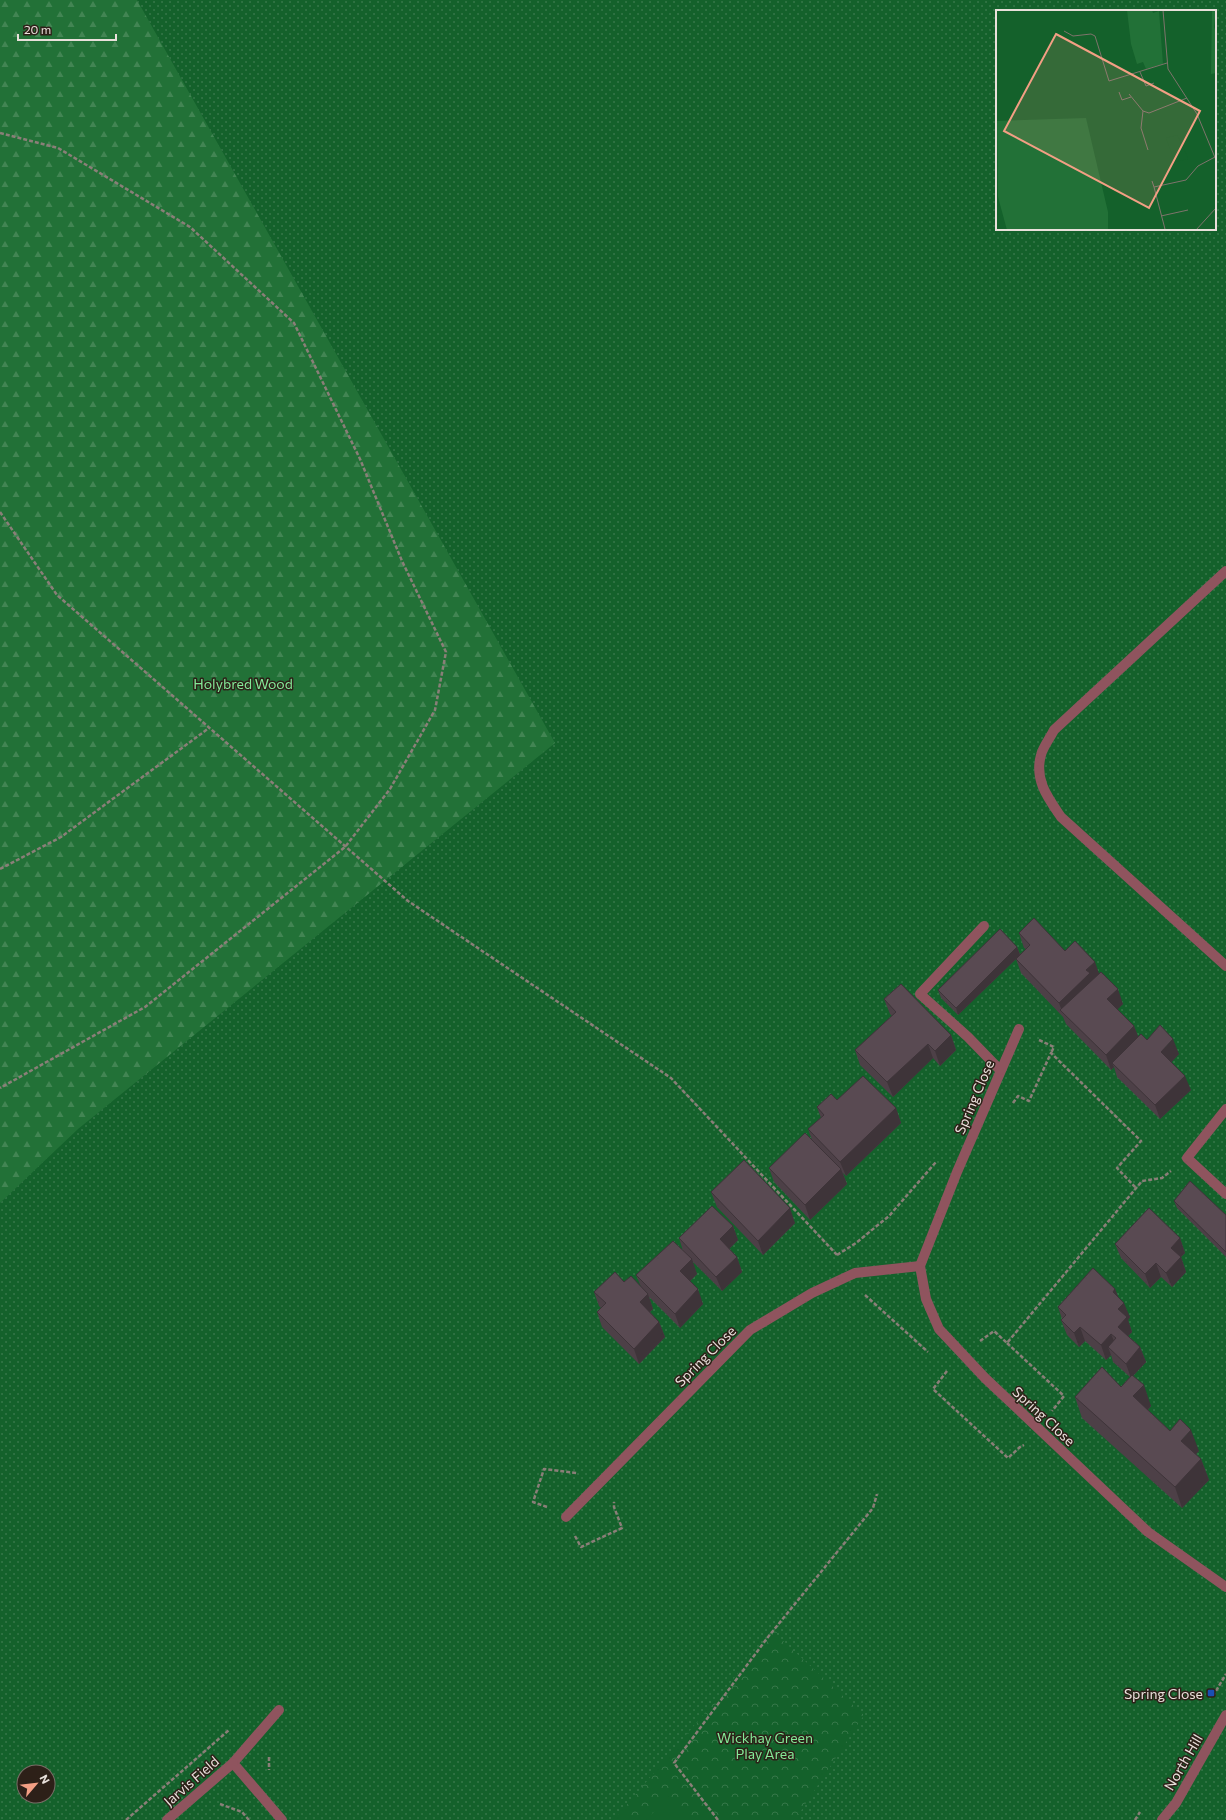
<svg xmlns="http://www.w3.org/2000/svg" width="1226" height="1820" font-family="Commissioner,sans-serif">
<defs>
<pattern id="grass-dots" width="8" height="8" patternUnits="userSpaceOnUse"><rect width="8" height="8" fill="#14612b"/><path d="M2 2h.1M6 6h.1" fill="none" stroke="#367749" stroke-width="1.8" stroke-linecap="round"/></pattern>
<pattern id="forest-firs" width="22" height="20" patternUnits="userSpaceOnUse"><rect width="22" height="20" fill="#227137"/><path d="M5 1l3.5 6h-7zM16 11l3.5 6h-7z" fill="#428553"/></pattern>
<pattern id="park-crowns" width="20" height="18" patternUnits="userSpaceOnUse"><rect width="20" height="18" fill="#14612b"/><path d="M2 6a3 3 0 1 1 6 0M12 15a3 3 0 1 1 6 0" fill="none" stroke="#367749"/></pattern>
</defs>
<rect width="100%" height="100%" fill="#372a21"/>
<!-- grass -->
<path fill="url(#grass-dots)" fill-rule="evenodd" d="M0,0h1226v1820h-1226zM997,11h218v218h-218zM24,1772h24v24h-24z"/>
<!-- forest -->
<path fill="url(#forest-firs)" d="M0,0h137l418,743 -477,386 -78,74z"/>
<!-- park -->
<path fill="url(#park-crowns)" d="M775,1630l7,10 82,75 -69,105h-181z"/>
<!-- garden -->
<path fill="#14612b" d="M669,1796l25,24h-48z"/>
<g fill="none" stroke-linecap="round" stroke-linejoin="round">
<!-- path -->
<g stroke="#8a7f78" stroke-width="2.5" stroke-dasharray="4 2" stroke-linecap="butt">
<path d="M0,133l58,15 132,79 104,96 66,136 42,102 44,91 -11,58 -45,79 -45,58 -200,160 -145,81"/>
<path d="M0,512l57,83 351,306 263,177 167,178"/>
<path d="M0,869l61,-32 148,-109"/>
<path d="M1039,1040l15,7 -3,6"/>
<path d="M1013,1103l5,-7 11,5 22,-48 90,88 -24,27 19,20"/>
<path d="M837,1255l19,-12 33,-27 47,-54"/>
<path d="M865,1295l63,57"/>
<path d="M980,1341l14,-10 13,12 135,-162 20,-3 9,-7"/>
<path d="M1007,1343l57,53 -12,15"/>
<path d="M947,1371l-14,18 75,69 12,-11 4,-2"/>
<path d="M547,1507l-14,-5 11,-33 33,4"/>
<path d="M575,1536l6,11 41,-19 -8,-21v-5"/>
<path d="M1213,1696l13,-22"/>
<path d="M269,1757v13"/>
<path d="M220,1804l22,8 7,8"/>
<path d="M126,1820l103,-90"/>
<path d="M718,1820l-44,-57 94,-126 105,-129 4,-14"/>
<path d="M1135,1820l5,-8"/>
</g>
<!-- minor -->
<g stroke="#8f545e" stroke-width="10">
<path d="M1226,571l-172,159c-4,8 -11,17 -13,25 -7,25 7,43 20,62l165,149"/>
<path d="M984,926l-64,68 48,43 32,33"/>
<path d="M1019,1029l-62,143 -37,94 6,33 13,30 46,49 163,154 78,55"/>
<path d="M1226,1109l-39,49 39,36"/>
<path d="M566,1517l184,-187 62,-37 43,-20 65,-7"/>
<path d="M279,1710l-46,53 49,57"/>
<path d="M167,1820l66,-57"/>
<path d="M1162,1820l14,-17 50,-88"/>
</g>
</g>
<!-- wall -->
<g fill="#4d4047">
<path d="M1019,933l46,18 34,23 24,30 -6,5 17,17 4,11 41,17 -8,8 20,28 -31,29 -43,-42 -3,-10 -3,3 -45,-46 -3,-7 -42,-44 -5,-14 -58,56 -17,-17 -3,-8 79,-43 3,7 6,-5 -2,-1z"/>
<path d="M884,999l67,36 5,15 -16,16 -7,-8 -40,39 -33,-32 -5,-15 37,-34 -2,-2z"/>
<path d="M837,1100l59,8 5,15 -55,53 -3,-3 4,11 -37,36 -36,-38 -5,-14 43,-28 -4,-11 13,-11 -4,-11z"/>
<path d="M711,1192l84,31 -32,32 -46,-48z"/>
<path d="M1174,1201l52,14v42l-49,-49z"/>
<path d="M733,1226l5,14 -9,9 8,8 5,15 -20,19 -30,-30 5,13 -7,7 13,23 -23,24 -31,-31 4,12 -3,3 9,10 6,15 -26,27 -37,-37 -5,-15 4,-4 -2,-2 -5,-14 30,-10 17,5 -5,-12 47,-24 -4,-13z"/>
<path d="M1180,1238l5,15 -4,4 5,15 -14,15 -11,-10 -11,11 -29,-30 -6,-14z"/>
<path d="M1115,1289l3,8 12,20 -2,3 4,12 -4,4 12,11 6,15 -13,14 18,30 -3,4 22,21 29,20 -3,3 5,5 8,21 -27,28 -100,-90 -7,-21 46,-10 9,-10 -17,-15 -2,-7 -5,5 -21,-19 -6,6 -12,-12 -6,-15 1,-1 -4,-12z"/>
</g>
<!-- shaded-wall -->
<g fill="#3e3439">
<path d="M1017,947l3,8 -62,60 -2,-7z"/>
<path d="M1095,962l5,14 -38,35 -3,-8 27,-33z"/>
<path d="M1118,989l5,15 -10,10 -6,-15z"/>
<path d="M1134,1026l6,15 -28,22 2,4 -3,3 -5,-15z"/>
<path d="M951,1035l5,15 -16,16 -5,-15z"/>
<path d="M1173,1039l6,15 -12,13 -6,-15z"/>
<path d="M928,1044l5,14 -40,39 -6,-15z"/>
<path d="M1185,1076l6,14 -31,29 -5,-14z"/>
<path d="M896,1108l5,15 -55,53 -6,-14z"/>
<path d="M841,1169l6,15 -37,36 -5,-15z"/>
<path d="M790,1208l5,15 -32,32 -5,-14z"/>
<path d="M733,1226l5,14 -13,13 -5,-14z"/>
<path d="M1180,1238l5,15 -4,4 5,15 -14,15 -6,-14 5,-25z"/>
<path d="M737,1257l5,15 -20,19 -6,-14z"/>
<path d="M692,1259l5,15 -12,12 -5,-15z"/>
<path d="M1156,1263l5,14 -11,11 -5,-14z"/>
<path d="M698,1289l5,15 -23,24 -5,-14z"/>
<path d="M1115,1289l6,14 -8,-11z"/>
<path d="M648,1294l5,15 -8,7 -5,-14z"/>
<path d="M1124,1303l6,14 -2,3 4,12 -9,9 -5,-14v-18z"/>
<path d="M659,1322l6,15 -26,27 -5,-15z"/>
<path d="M1080,1327l5,14 -6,6 -5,-14z"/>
<path d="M1111,1334l6,14 -9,-1 3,8 -5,5 -5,-15z"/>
<path d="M1140,1347l6,15 -15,16 -5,-14z"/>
<path d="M1144,1385l7,21 -10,11 -8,-21z"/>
<path d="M1191,1430l8,21 -11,11 -7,-21z"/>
<path d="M1201,1459l8,21 -27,28 -7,-21z"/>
</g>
<!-- building -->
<g fill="#594a52" stroke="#3e3439">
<path d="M1034,918l31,33 10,-10 20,21 -9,8 4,3 -31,30 -43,-44 14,-14 -11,-12z"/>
<path d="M1000,929l17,18 -61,61 -18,-18z"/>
<path d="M1101,972l17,17 -11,10 27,27 -28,29 -46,-45z"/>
<path d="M901,984l50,51 -16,16 -7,-7 -41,38 -32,-32 41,-38 -12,-13z"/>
<path d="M1160,1025l13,14 -12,13 24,24 -30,29 -43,-42 29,-29 6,6z"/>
<path d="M863,1076l33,32 -56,54 -32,-33 16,-14 -7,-8 14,-13 6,6z"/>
<path d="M805,1133l36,36 -36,36 -36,-37z"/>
<path d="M744,1160l46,48 -32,33 -47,-49z"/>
<path d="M1190,1181l36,34v37l-52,-51z"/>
<path d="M712,1206l21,20 -13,13 17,18 -21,20 -37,-39z"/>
<path d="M1149,1208l31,30 -9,10 10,9 -15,16 -10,-10 -11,11 -30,-30z"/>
<path d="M673,1241l19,18 -12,12 18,18 -23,25 -39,-39z"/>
<path d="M1093,1268l22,21 -2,3 11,11 -6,6 9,8 -9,10 22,20 -14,17 -18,-17 8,-9 -5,-4 -10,11 -21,-18 -6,6 -13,-13 5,-5 -8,-8z"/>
<path d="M615,1272l9,10 7,-6 17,18 -8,8 19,20 -25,27 -37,-37 9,-9 -12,-11z"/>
<path d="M1102,1367l19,20 11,-12 12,10 -11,11 37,35 10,-12 11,11 -10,11 20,18 -26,28 -100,-90z"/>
</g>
<!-- markers -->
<rect fill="#1a4fb4" stroke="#2d2018" stroke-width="1.5" x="1207" y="1689" width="8" height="8" rx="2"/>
<g text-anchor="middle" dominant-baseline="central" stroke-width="3" stroke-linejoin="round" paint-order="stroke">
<!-- park labels -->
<g font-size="14" fill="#84e997" stroke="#2d2018">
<text x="243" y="683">Holybred Wood</text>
<text x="765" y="1737">Wickhay Green<tspan x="765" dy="16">Play Area</tspan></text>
</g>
<!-- street labels -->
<g font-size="14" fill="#e9e0db" stroke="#2d2018">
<text transform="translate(974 1097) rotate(-67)">Spring Close</text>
<text transform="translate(705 1356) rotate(-45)">Spring Close</text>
<text transform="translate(1044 1416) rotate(43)">Spring Close</text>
<text transform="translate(1183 1762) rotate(-60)">North Hill</text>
<text transform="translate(191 1781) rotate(-41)">Jarvis Field</text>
</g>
<!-- poi labels -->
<g font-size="14" fill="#e9e0db" stroke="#2d2018" text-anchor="end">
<text x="1203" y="1693">Spring Close</text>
</g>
</g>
<!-- overview -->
<g transform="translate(996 10)">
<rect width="220" height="220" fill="#372a21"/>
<path d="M0,0h220v220h-220z" fill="#14612b"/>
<path d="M131,0h25l1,3 6,-2 4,53 -17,5 -3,-7 -6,2 -6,-20zM216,0h4l-2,17 2,5v41l-5,1zM90,108l22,94v18h-101l-9,-33 -1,-76z" fill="#227137"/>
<path d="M181,125l6,11 5,13 -13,3 -9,-24z" fill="#14612b"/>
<path fill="none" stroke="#7e736b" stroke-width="1" d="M167,0l5,59 29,45 19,46M68,21l9,5 18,-2 4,2 14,45 58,-18M144,62l6,14 8,-3M123,82l3,8 9,-3M133,84l14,17 6,2 38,-15M147,101l-2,17 7,22M156,171l2,6 32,-7 12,-14 17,-9M158,177l11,42 -3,1M165,206l27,-6M200,220l20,-22"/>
<path fill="#f39f84" fill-opacity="0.15" stroke="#f39f84" stroke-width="2" d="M60,24l144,77 -51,97 -145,-77z"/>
<rect width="220" height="220" fill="none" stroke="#e9e0db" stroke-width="2"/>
</g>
<!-- north arrow -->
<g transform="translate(36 1784) rotate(62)"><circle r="19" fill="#2d2018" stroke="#786d66"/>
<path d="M0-3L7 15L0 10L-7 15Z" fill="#f39f84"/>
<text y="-6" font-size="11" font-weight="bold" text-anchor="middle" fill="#e9e0db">N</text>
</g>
<!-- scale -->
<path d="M18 34v6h98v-6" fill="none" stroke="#e9e0db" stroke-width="2"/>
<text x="24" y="34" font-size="12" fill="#e9e0db" stroke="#2d2018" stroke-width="3" paint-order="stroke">20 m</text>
</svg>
